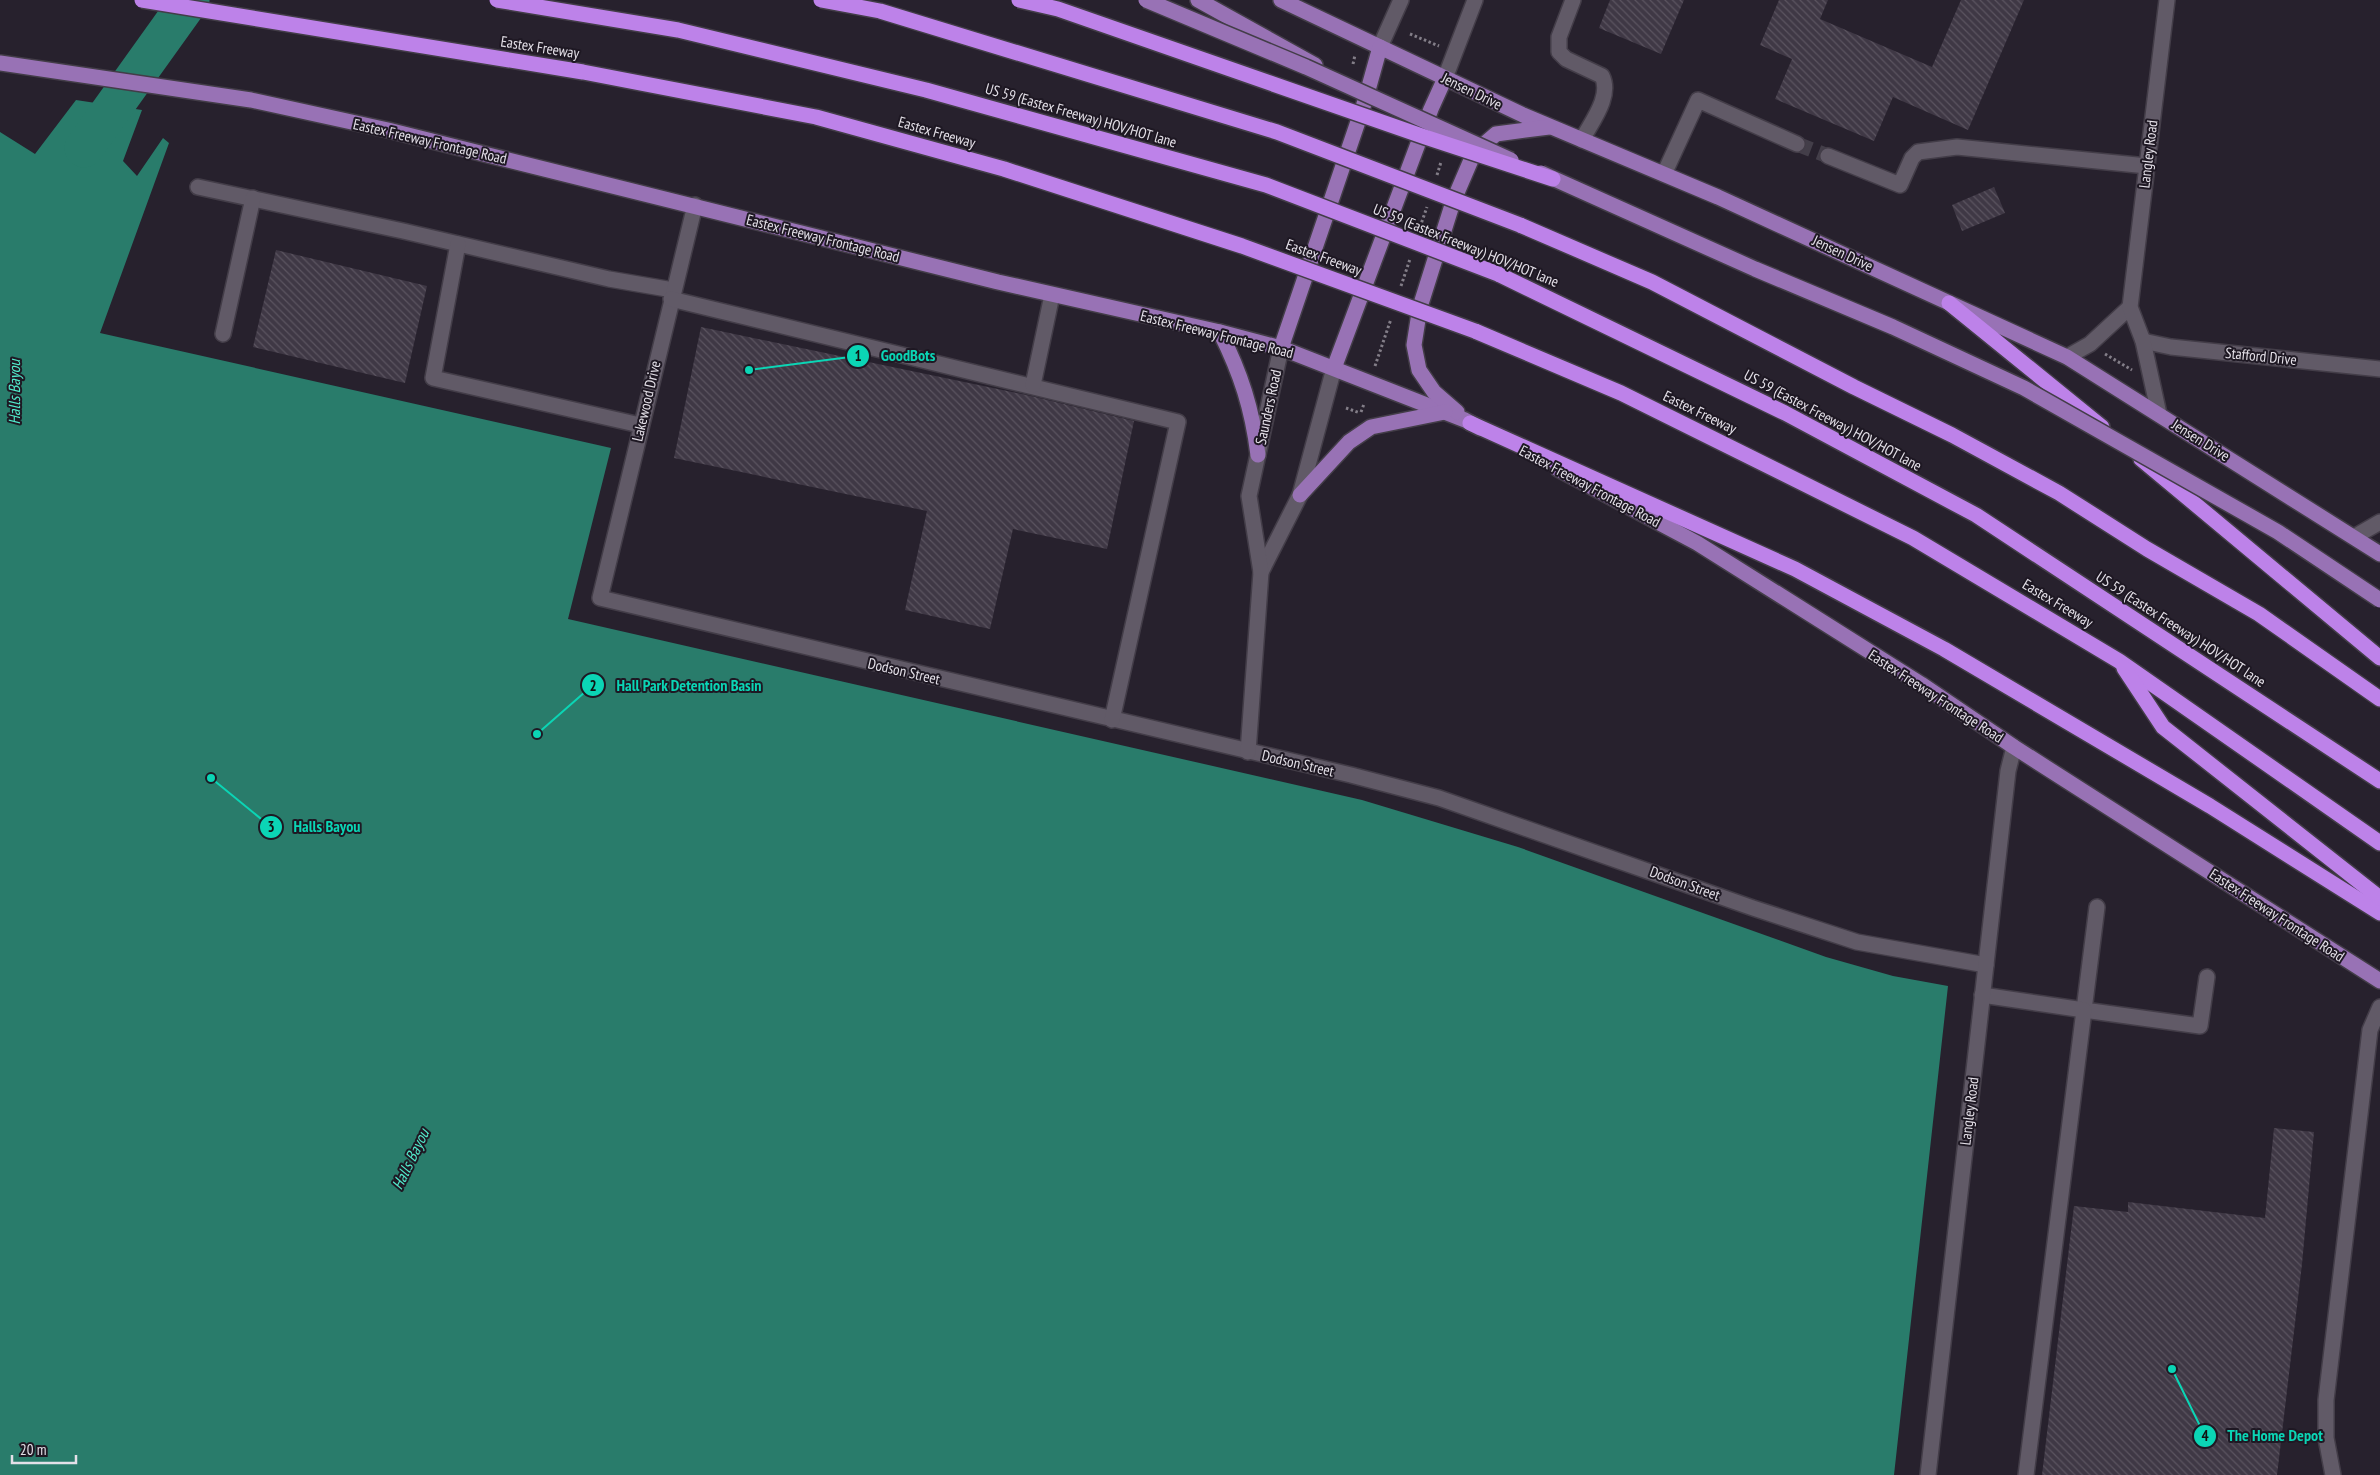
<svg xmlns="http://www.w3.org/2000/svg" width="2380" height="1475" font-family="'PT Sans Narrow',sans-serif">
<defs>
<pattern id="building-back-hatch" width="6" height="6" patternUnits="userSpaceOnUse" patternTransform="scale(1.25)"><rect width="6" height="6" fill="#3f3845"/><path d="M-1 5l2 2M0 0l6 6M5-1l2 2" fill="none" stroke="#5b5460"/></pattern>
</defs>
<rect width="100%" height="100%" fill="#27212d"/>
<!-- water -->
<path fill="#297c6b" d="M76,100l66,10 -19,51 14,15 26,-38 6,5 -69,190 511,115 -43,171 794,181 156,47 308,110 67,19 55,10 -54,489h-1894v-1343l35,22z"/>
<g fill="none" stroke-linecap="round" stroke-linejoin="round">
<!-- river -->
<path stroke="#297c6b" stroke-width="39" d="M84,148l106,-148"/>
</g>
<!-- building -->
<g fill="url(#building-back-hatch)">
<path d="M1610,0h74l-23,54 -62,-26z"/>
<path d="M1779,0h49l-8,19 112,48 29,-67h63l-56,130 -75,-33 -19,44 -99,-42 17,-40 -32,-14z"/>
<path d="M1994,187l11,26 -43,18 -10,-26z"/>
<path d="M276,250l151,36 -22,97 -152,-36z"/>
<path d="M701,327l330,69 103,25 -27,128 -94,-20 -23,100 -85,-19 22,-99 -253,-53z"/>
<path d="M2274,1128l40,4 -12,132 -25,211h-235l32,-269 54,6v-10l137,16z"/>
</g>
<g fill="none" stroke-linecap="round" stroke-linejoin="round">
<!-- minor-tunnel -->
<path stroke="#433e49" stroke-width="15" stroke-dasharray="15 8" stroke-linecap="butt" d="M1797,144l31,12"/>
<defs>
<g id="minor">
<path d="M1573,0l-14,37v15l7,7 36,17c10,20 -10,45 -20,64"/>
<path d="M1380,47l21,-47"/>
<path d="M1445,78l30,-78"/>
<path d="M1828,156l72,29 12,-27 6,-6 39,-5 190,19"/>
<path d="M1664,174l34,-74 99,44"/>
<path d="M198,187l205,44 206,48 64,11"/>
<path d="M695,205l-95,393 751,177 88,23 314,110 104,34 129,23"/>
<path d="M458,244l-25,134 207,47"/>
<path d="M671,299l507,123 -66,298"/>
<path d="M223,334l30,-136"/>
<path d="M2143,341l28,6 209,22"/>
<path d="M2067,357l23,-13 40,-37"/>
<path d="M1033,385l19,-90"/>
<path d="M2159,414l-16,-73 -13,-34 37,-307"/>
<path d="M2354,537l26,-15"/>
<path d="M1261,572l39,-77 34,-127"/>
<path d="M1248,752l13,-180 -12,-76 32,-148"/>
<path d="M2097,907l-13,103 116,16 7,-49"/>
<path d="M1982,995l102,15 -58,465"/>
<path d="M1928,1475l80,-704 6,-24"/>
<path d="M2333,1475l-7,-37v-38l44,-370 10,-23"/>
</g>
<g id="major">
<path d="M1198,0l117,65"/>
<path d="M1281,0l242,115 195,82 349,160 313,197"/>
<path d="M0,63l251,37 137,30 610,152 222,50 61,16 184,72 15,8"/>
<path d="M1220,332c21,42 32,76 38,123"/>
<path d="M1281,348l84,-247 15,-54"/>
<path d="M1334,368l97,-259 14,-31"/>
<path d="M1457,412l-23,-20 -15,-22 -5,-25 6,-38 33,-105 21,-49 22,-19 53,-7"/>
<path d="M1558,469l139,74 224,141 93,63 366,234"/>
<path d="M1300,495l49,-53 22,-15 74,-15"/>
</g>
<g id="highway">
<path d="M1520,225l132,57 202,105 98,48 107,58 88,56 112,65 121,85"/>
<path d="M1498,274l287,139 191,102 404,266"/>
<path d="M1949,303l153,124"/>
<path d="M1475,331l146,62 292,145 206,123 261,182"/>
<path d="M1470,423l325,146 149,80 266,157 170,107"/>
<path d="M2141,459l239,199"/>
<path d="M2124,668l39,59 217,171"/>
</g>
</defs>
<!-- minor casing -->
<use href="#minor" stroke="#433d48" stroke-width="18"/>
<!-- major casing -->
<use href="#major" stroke="#433d48" stroke-width="18"/>
<!-- highway casing -->
<use href="#highway" stroke="#433d48" stroke-width="18"/>
<!-- path -->
<g stroke="#837e88" stroke-width="3" stroke-dasharray="2.5 2.5" stroke-linecap="butt">
<path d="M1410,34l29,12"/>
<path d="M1353,64l2,-9"/>
<path d="M1437,175l4,-13"/>
<path d="M1420,227l7,-20"/>
<path d="M1401,286l9,-27"/>
<path d="M2105,354l27,16"/>
<path d="M1375,366l16,-47"/>
<path d="M1346,408l14,5"/>
<path d="M1361,412l3,-8"/>
</g>
<!-- minor -->
<use href="#minor" stroke="#615a67" stroke-width="15"/>
<!-- major -->
<use href="#major" stroke="#9872b5" stroke-width="15"/>
<!-- highway -->
<use href="#highway" stroke="#bd82e9" stroke-width="15"/>
<defs>
<g id="major-bridge">
<path d="M1146,0l160,67 205,93"/>
<path d="M1541,173l214,96 138,58 131,61 254,144 102,68"/>
</g>
<g id="highway-bridge">
<path d="M142,0l441,72 233,45 188,52 238,77 233,85"/>
<path d="M497,0l181,30 248,60 340,95 232,89"/>
<path d="M821,0l59,11 397,121 243,93"/>
<path d="M1019,0l39,9 367,128 128,42"/>
</g>
</defs>
<!-- major-bridge casing -->
<use href="#major-bridge" stroke="#433d48" stroke-width="18" stroke-linecap="butt"/>
<!-- highway-bridge casing -->
<use href="#highway-bridge" stroke="#433d48" stroke-width="18" stroke-linecap="butt"/>
<!-- major-bridge -->
<use href="#major-bridge" stroke="#9872b5" stroke-width="15"/>
<!-- highway-bridge -->
<use href="#highway-bridge" stroke="#bd82e9" stroke-width="15"/>
</g>
<g text-anchor="middle" dominant-baseline="central" stroke-width="4" stroke-linejoin="round" paint-order="stroke">
<!-- street labels -->
<g font-size="15" fill="#e4e0e8" stroke="#1e1823">
<text transform="translate(540 47) rotate(9)">Eastex Freeway</text>
<text transform="translate(1472 91) rotate(26)">Jensen Drive</text>
<text transform="translate(1081 115) rotate(16)">US 59 (Eastex Freeway) HOV/HOT lane</text>
<text transform="translate(937 132) rotate(16)">Eastex Freeway</text>
<text transform="translate(430 141) rotate(13)">Eastex Freeway Frontage Road</text>
<text transform="translate(2148 154) rotate(-83)">Langley Road</text>
<text transform="translate(823 238) rotate(14)">Eastex Freeway Frontage Road</text>
<text transform="translate(1466 245) rotate(22)">US 59 (Eastex Freeway) HOV/HOT lane</text>
<text transform="translate(1843 253) rotate(25)">Jensen Drive</text>
<text transform="translate(1324 257) rotate(20)">Eastex Freeway</text>
<text transform="translate(1217 334) rotate(14)">Eastex Freeway Frontage Road</text>
<text transform="translate(2261 356) rotate(6)">Stafford Drive</text>
<text transform="translate(646 401) rotate(-77)">Lakewood Drive</text>
<text transform="translate(1268 407) rotate(-78)">Saunders Road</text>
<text transform="translate(1700 412) rotate(26)">Eastex Freeway</text>
<text transform="translate(1833 420) rotate(28)">US 59 (Eastex Freeway) HOV/HOT lane</text>
<text transform="translate(2201 440) rotate(32)">Jensen Drive</text>
<text transform="translate(1590 486) rotate(28)">Eastex Freeway Frontage Road</text>
<text transform="translate(2058 603) rotate(31)">Eastex Freeway</text>
<text transform="translate(2181 629) rotate(33)">US 59 (Eastex Freeway) HOV/HOT lane</text>
<text transform="translate(904 671) rotate(13)">Dodson Street</text>
<text transform="translate(1936 696) rotate(33)">Eastex Freeway Frontage Road</text>
<text transform="translate(1298 763) rotate(13)">Dodson Street</text>
<text transform="translate(1685 883) rotate(20)">Dodson Street</text>
<text transform="translate(2277 915) rotate(33)">Eastex Freeway Frontage Road</text>
<text transform="translate(1969 1111) rotate(-83)">Langley Road</text>
</g>
<!-- water labels -->
<g font-size="16" font-style="italic" fill="#52eacb" stroke="#1e1823">
<text transform="translate(14 392) rotate(-90)">Halls Bayou</text>
<text transform="translate(410 1159) rotate(-64)">Halls Bayou</text>
</g>
</g>
<!-- callouts -->
<path fill="none" stroke="#0bd5b5" stroke-width="2" d="M749 370L858 356M537 734L593 685M211 778L271 827M2172 1369L2205 1436"/>
<g fill="#0bd5b5" stroke="#1e1823" stroke-width="2">
<circle cx="749" cy="370" r="5"/>
<circle cx="537" cy="734" r="5"/>
<circle cx="211" cy="778" r="5"/>
<circle cx="2172" cy="1369" r="5"/>
<circle cx="858" cy="356" r="12"/>
<circle cx="593" cy="685" r="12"/>
<circle cx="271" cy="827" r="12"/>
<circle cx="2205" cy="1436" r="12"/>
</g>
<g font-size="15" text-anchor="middle" font-weight="bold" fill="#111">
<text x="858" y="361">1</text>
<text x="593" y="691">2</text>
<text x="271" y="832">3</text>
<text x="2205" y="1441">4</text>
</g>
<g font-size="16" text-anchor="middle" font-weight="bold" fill="#0bd5b5" stroke="#1e1823" stroke-width="4" stroke-linejoin="round" paint-order="stroke">
<text x="908" y="361">GoodBots</text>
<text x="689" y="691">Hall Park Detention Basin</text>
<text x="327" y="832">Halls Bayou</text>
<text x="2275" y="1441">The Home Depot</text>
</g>
<!-- scale -->
<path d="M12 1455v8h64v-8" fill="none" stroke="#e4e0e8" stroke-width="2.5"/>
<text x="20" y="1455" font-size="15" fill="#e4e0e8" stroke="#1e1823" stroke-width="4" paint-order="stroke">20 m</text>
</svg>
